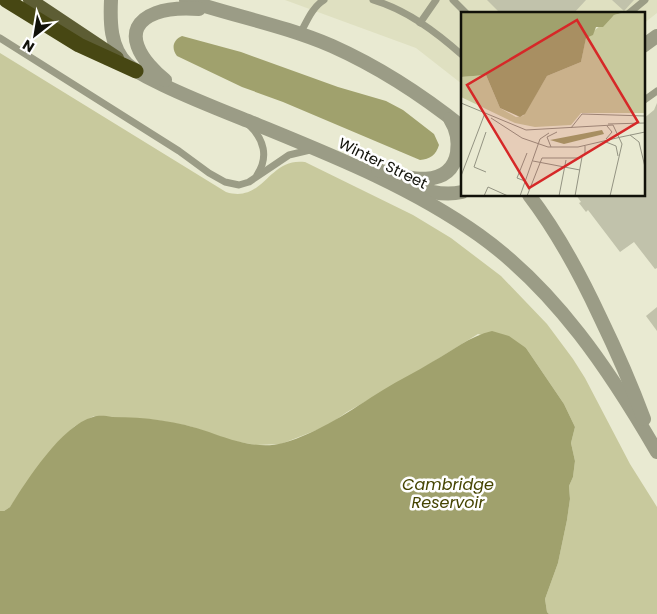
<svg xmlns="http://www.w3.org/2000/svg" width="657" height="614" font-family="Poppins,sans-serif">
<rect width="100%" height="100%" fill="#e9ead2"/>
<!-- built -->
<path fill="#dfe0c1" d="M285,0h372v13l-14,11v-10h-181v70l-46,-36z"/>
<!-- green -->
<path fill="#c8c99d" d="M0,53l226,139c38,12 42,-35 79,-30l108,53 38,23 50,38 46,48 26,35 12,19 45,86 27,43v107h-108l-2,-2 -2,-13 13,-36 9,-43 3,-21 -1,-13 4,-9 2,-16 -4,-18 4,-16 -11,-23 -38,-56 -48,-14 -71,44 -60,34 -20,14 -46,18 -25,1 -23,-4 -44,-15 -33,-6 -62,-4 -19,10 -17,16 -18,23 -30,42 -6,4h-4z"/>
<!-- water -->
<g fill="#a0a16d">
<path d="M182,36l59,16 97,35 48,14 17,9 31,24 5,11c-3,10 -9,14 -19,15l-137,-58 -41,-15 -65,-31c-6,-8 -4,-16 5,-20z"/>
<path d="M492,331l17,5 17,12 38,56 11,23 -4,16 4,18 -2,16 -4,9 1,13 -3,21 -9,43 -13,36 2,13 2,2h-549v-103h4l6,-4c17,-27 52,-82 83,-90 6,-2 13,-1 19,0 33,0 66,4 97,15 22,8 50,18 74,11 36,-10 68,-33 100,-53 16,-10 33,-18 49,-28 20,-11 38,-26 60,-31z"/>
</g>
<!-- building -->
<g fill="#c1c2ab">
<path d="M487,0h99l-13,14h-72z"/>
<path d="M612,0h22l-10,11z"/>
<path d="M657,103v165l-2,1 -21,-27 -14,10 -32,-42 -2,2 -7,-9 2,-1 -5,-7h67v-76l11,-9z"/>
<path d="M657,307v24l-11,-15z"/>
</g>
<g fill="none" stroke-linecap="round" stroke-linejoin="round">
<!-- service -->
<g stroke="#9b9c86" stroke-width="7">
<path d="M373,0c34,10 63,32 89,55"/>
<path d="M453,0l14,14"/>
<path d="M628,14l17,-14"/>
<path d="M420,23l16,-23"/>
<path d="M300,34c6,-11 12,-27 24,-34"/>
<path d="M0,38l179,113 30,22 16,9 14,3 10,-3 40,-27 21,-5"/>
<path d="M643,101l14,-10"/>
<path d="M249,125c15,14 20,32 8,50"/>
</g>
<!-- minor -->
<g stroke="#9b9c86" stroke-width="14">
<path d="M643,46l14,-10"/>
<path d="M391,178c23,8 46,20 71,14"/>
</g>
<!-- tertiary -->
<g stroke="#9b9c86" stroke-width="14">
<path d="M111,0c-1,22 -1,47 16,64 10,9 24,15 36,21 29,14 60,26 90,38 78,32 157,63 226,112 77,55 131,136 178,217"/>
<path d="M186,0c48,16 100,26 146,46 47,21 90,49 130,81"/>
<path d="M165,80c-21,-16 -49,-52 -9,-67 13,-5 29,-5 43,-4"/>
<path d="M378,170c25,7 72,22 79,-17 2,-13 0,-23 -7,-34"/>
<path d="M529,195c29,38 51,79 71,122 16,33 31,67 44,102"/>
</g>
<!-- primary -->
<path stroke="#5d5d34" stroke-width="14" d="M30,0l87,58"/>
<!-- motorway -->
<path stroke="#474713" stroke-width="15" d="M6,0l73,45 57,26"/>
</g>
<g text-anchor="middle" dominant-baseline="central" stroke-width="5" stroke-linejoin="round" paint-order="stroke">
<!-- street labels -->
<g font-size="15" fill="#111109" stroke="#fff">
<text transform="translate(383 163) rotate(26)">Winter Street</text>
</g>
<!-- water labels -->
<g font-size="16" font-style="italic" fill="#454401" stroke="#fff">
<text x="448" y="484">Cambridge<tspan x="448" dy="18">Reservoir</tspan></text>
</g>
</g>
<!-- overview -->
<g transform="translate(461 12)">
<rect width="184" height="184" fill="#e9ead2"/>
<path d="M165,0h19v101h-64l-10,12 -36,2 -20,-4 -54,-26v-20l25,-2 14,33 16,9 7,-1 24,-40 34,-14 5,-25 28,-22z" fill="#c8c99d"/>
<path d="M1,0h164l-12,3 -11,12h-7l-3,8 -7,3 -5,24 -34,14 -22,38 -5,3 -20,-9 -14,-33 -25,2zM141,118l2,4 -40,10 -14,-4z" fill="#a0a16d"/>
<path fill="none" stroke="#939382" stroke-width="1" d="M0,91l65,27 87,-5 9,19 -12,52M30,106l31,20 26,9h30l43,-10M147,112l37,-1M110,116l11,-14 63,2M25,120l-12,35 12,5M169,123l9,7 6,25M160,125l24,-5M145,127l6,-7 -5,-6M145,130l10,4 2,10M90,135l-4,-10 10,-5M72,149l47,9M0,164l24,-63M64,169l-8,-3 10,-25M23,184l4,-9 20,9M59,184l20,-57 9,-6M66,184l15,-38h37l6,-4v-8M98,184l7,-36M114,184l7,-39"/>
<path fill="#d62828" fill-opacity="0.15" stroke="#d62828" stroke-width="2.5" d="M116,8l61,102 -109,66 -62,-103z"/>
<rect width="184" height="184" fill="none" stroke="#111109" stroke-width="2.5"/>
</g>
<!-- north arrow -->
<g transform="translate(35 35) rotate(211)" stroke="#ffffff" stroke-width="4" paint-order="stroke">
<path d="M0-4L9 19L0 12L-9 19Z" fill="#111109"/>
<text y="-8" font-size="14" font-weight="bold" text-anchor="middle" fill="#111109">N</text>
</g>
</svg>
